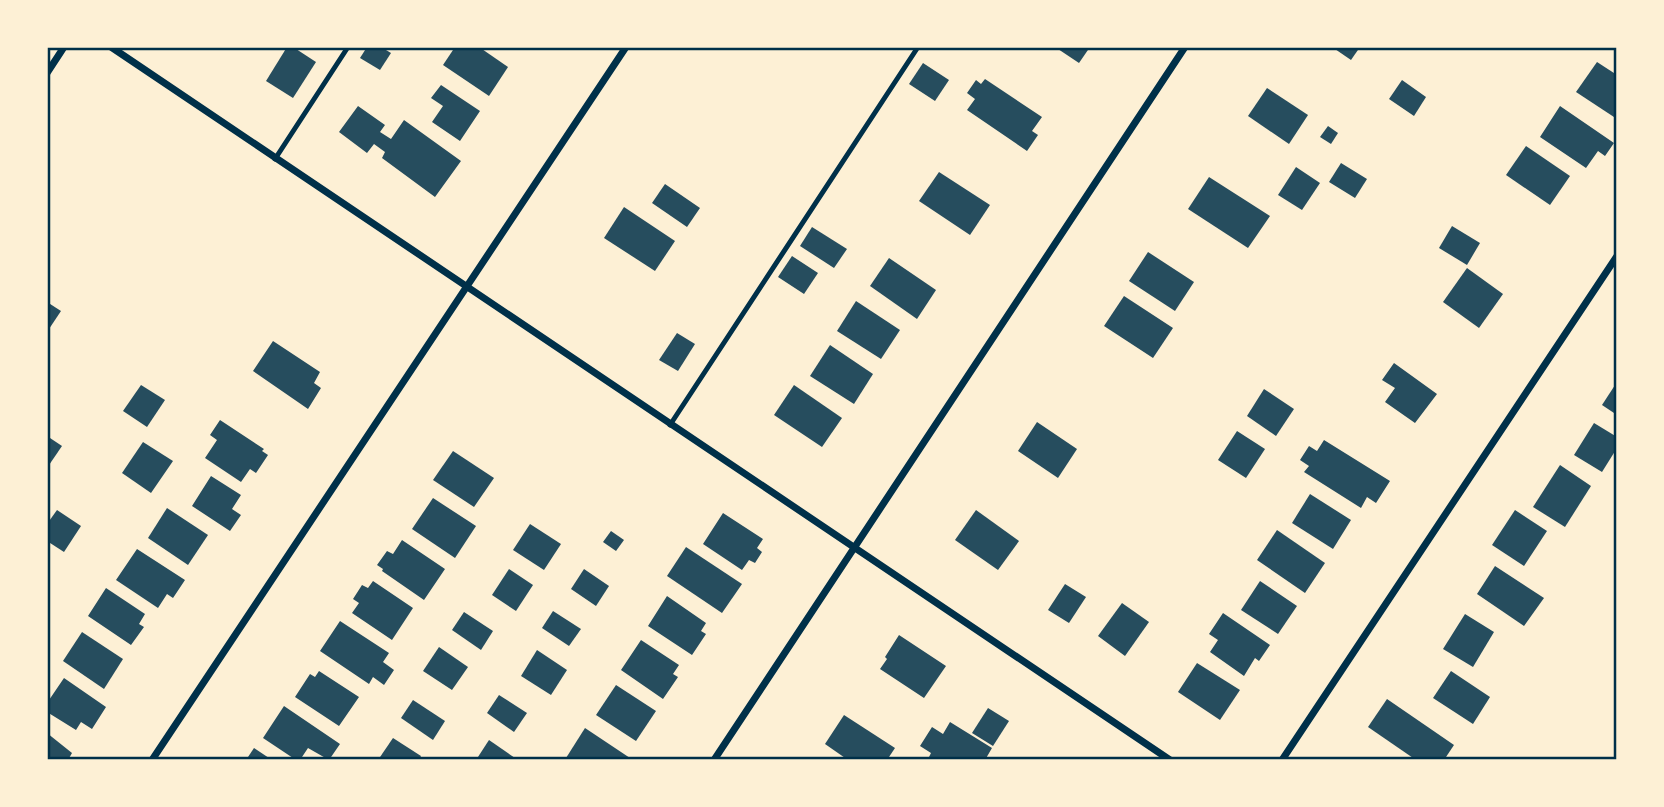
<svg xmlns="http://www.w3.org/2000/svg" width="1664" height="807" font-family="Arial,sans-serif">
<rect width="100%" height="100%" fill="#fdf0d5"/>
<!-- building -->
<g fill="#264d5e">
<path d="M287,47h6l23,15 -23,36 -27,-17z"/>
<path d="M367,47h14l10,6 -11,17 -20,-12z"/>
<path d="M455,47h24l29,20 -19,29 -46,-31z"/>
<path d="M1055,47h35l-11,16z"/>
<path d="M1332,47h28l-9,13z"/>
<path d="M1597,62l20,13v44l-41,-27z"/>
<path d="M923,63l26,17 -14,21 -26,-17z"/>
<path d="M985,79l57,38 -10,14 6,4 -11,16 -60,-41 8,-11 -8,-6 9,-13 5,4z"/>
<path d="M1402,80l24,17 -12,19 -25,-17z"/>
<path d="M441,85l39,26 -20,30 -28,-19 11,-16 -12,-8z"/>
<path d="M1267,88l41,27 -19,29 -41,-28z"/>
<path d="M358,106l27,19 -5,7 11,7 13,-19 57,41 -26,36 -53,-39 3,-6 -11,-8 -7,9 -28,-21z"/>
<path d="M1560,106l54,37 -9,13 -7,-5 -12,17 -46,-31z"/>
<path d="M1328,126l10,7 -7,11 -11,-7z"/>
<path d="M1526,146l44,30 -20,29 -44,-30z"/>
<path d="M1341,163l26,16 -12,19 -26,-16z"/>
<path d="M1296,167l24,16 -18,27 -24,-15z"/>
<path d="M939,172l51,33 -20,30 -51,-34z"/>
<path d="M1209,177l61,39 -22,32 -60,-39z"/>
<path d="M665,184l35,24 -13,19 -35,-24z"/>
<path d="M624,207l51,34 -20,30 -51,-33z"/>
<path d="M1452,226l28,17 -13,22 -28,-17z"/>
<path d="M812,227l35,22 -13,19 -34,-22z"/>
<path d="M1148,252l46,30 -19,29 -46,-30z"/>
<path d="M792,256l26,17 -14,21 -26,-17z"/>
<path d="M889,258l47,32 -19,29 -47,-33z"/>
<path d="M1467,268l36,26 -24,34 -36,-26z"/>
<path d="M1124,296l49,32 -20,30 -49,-32z"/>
<path d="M856,301l44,29 -19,29 -44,-28z"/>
<path d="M47,302l14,9 -14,21z"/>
<path d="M677,333l18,11 -17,27 -19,-11z"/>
<path d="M273,341l47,31 -6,11 7,5 -13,21 -55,-38z"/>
<path d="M830,345l43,29 -19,30 -44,-28z"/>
<path d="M1394,363l43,31 -22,29 -30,-21 10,-14 -13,-8z"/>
<path d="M1617,382v33l-15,-10z"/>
<path d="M141,385l24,15 -18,27 -24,-16z"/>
<path d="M794,385l48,33 -20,29 -48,-32z"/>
<path d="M1264,389l30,20 -18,27 -29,-20z"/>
<path d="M220,420l44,29 -2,2 6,4 -12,18 -6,-4 -9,13 -36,-24 12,-18 -7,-5z"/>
<path d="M1037,422l40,27 -19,29 -40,-27z"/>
<path d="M1594,423l23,14v11l-15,24 -28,-17z"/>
<path d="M1237,431l28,18 -19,29 -28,-18z"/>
<path d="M47,436l15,10 -15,22z"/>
<path d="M1324,440l66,41 -14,22 -9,-6 -6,11 -57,-36 5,-6 -9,-6 9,-14 8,5z"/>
<path d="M143,442l30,19 -22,32 -29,-20z"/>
<path d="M453,451l41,27 -20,29 -41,-27z"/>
<path d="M1560,465l31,21 -26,41 -32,-20z"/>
<path d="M211,476l30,19 -9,14 9,6 -11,16 -38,-25z"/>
<path d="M1310,494l41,26 -18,29 -41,-26z"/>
<path d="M433,498l43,28 -21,32 -43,-29z"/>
<path d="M167,508l41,27 -20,30 -40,-27z"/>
<path d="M57,510l24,16 -17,26 -17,-11v-17z"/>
<path d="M976,510l43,31 -21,29 -43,-30z"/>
<path d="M1515,510l32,21 -23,35 -32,-21z"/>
<path d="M723,513l40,26 -6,9 5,4 -7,11 -6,-3 -7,10 -39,-26z"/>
<path d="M530,524l31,20 -17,26 -31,-20z"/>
<path d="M1277,530l48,33 -20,30 -48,-33z"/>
<path d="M611,531l13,9 -8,11 -13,-9z"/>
<path d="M402,540l43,29 -21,31 -42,-29 1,-2 -6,-4 10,-14 6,3z"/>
<path d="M686,547l56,37 -20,29 -55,-37z"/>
<path d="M137,549l48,31 -12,18 -6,-4 -9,14 -42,-28z"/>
<path d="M1495,566l49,32 -20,28 -47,-32z"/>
<path d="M509,569l24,16 -17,26 -24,-16z"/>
<path d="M584,569l25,17 -13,20 -25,-17z"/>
<path d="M373,581l40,27 -21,32 -40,-27 7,-10 -6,-4 9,-14 6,3z"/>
<path d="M1260,581l37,25 -19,28 -37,-24z"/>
<path d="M1065,584l21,13 -17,26 -21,-13z"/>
<path d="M106,588l39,26 -6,10 5,3 -13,18 -43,-29z"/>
<path d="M667,596l39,27 -5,8 5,3 -14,21 -44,-29z"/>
<path d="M1122,603l27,19 -24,34 -27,-20z"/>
<path d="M553,611l28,18 -12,17 -27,-18z"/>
<path d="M464,612l29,19 -12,19 -29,-20z"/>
<path d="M1223,613l47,32 -11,16 -4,-3 -11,18 -34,-24 8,-12 -9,-6z"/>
<path d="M1465,614l29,18 -21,35 -30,-18z"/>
<path d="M340,621l49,32 -6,9 11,8 -10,15 -11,-8 -4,7 -49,-33z"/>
<path d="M82,632l41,27 -19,30 -41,-28z"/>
<path d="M899,635l47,31 -22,32 -44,-29 7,-10 -2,-2z"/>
<path d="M641,640l38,25 -6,9 5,3 -15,22 -42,-29z"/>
<path d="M439,647l29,20 -16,23 -29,-19z"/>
<path d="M537,650l30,20 -16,25 -30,-19z"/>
<path d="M1197,663l43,27 -20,30 -42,-28z"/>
<path d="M319,671l40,26 -20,29 -44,-29 15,-23 5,3z"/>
<path d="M1451,671l39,26 -17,27 -40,-26z"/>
<path d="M64,678l42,29 -14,22 -11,-7 -5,8 -29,-18v-9z"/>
<path d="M616,685l40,26 -20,30 -40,-26z"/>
<path d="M499,695l28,18 -13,19 -27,-19z"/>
<path d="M1387,699l67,46 -10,15h-28l-48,-33z"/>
<path d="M413,700l32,21 -12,19 -32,-22z"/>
<path d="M284,706l56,38 -11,16 -21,-12 -8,12h-4l-33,-22z"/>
<path d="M988,708l21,13 -16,25 -21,-13z"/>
<path d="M844,715l51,33 -8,12h-39l-23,-16z"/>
<path d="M950,722l42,26 -7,12h-52l-4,-3 2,-4 -11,-7 12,-19 11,7z"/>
<path d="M585,728l48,32h-64l-3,-2z"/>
<path d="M47,733l25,20 -4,7h-21z"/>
<path d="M393,738l28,18 -2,4h-41z"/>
<path d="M489,740l26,18 -1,2h-38z"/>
<path d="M254,748l18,12h-26z"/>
</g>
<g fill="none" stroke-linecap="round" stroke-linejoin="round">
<!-- service -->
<g stroke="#003049" stroke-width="5">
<path d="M275,159l73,-112"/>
<path d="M670,425l248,-378"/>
</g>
<!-- minor -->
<g stroke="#003049" stroke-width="7">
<path d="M111,47l1059,713"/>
<path d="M47,73l17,-26"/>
<path d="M152,760l474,-713"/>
<path d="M714,760l471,-713"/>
<path d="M1282,760l335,-504"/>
</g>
</g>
<!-- border -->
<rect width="1664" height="807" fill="none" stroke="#fdf0d5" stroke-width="98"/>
<rect x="49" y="49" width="1566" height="709" fill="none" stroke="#003049" stroke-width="2.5"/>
</svg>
